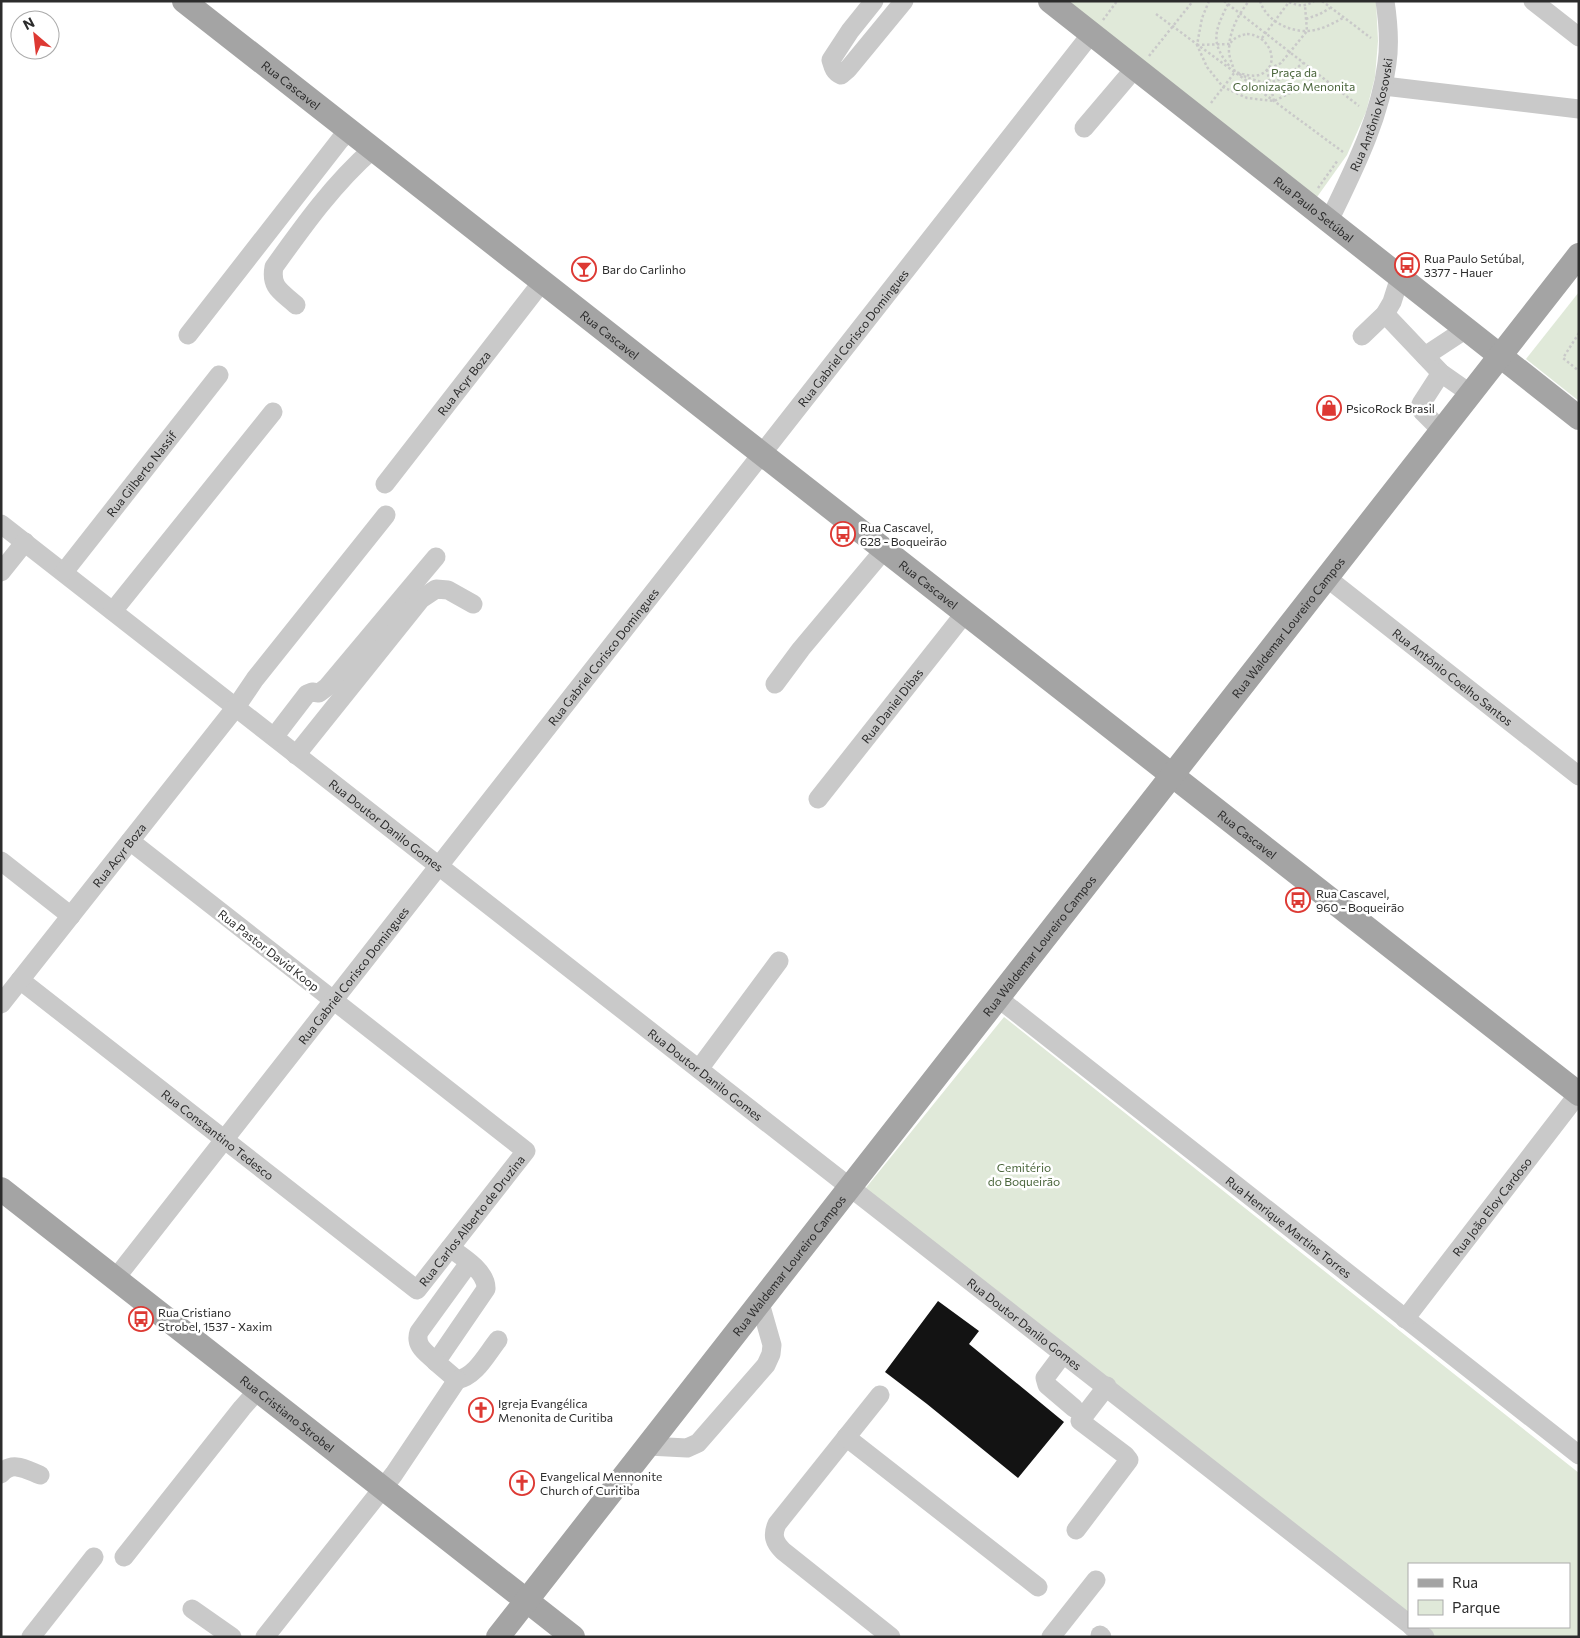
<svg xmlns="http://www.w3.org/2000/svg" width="1580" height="1638" font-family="Commissioner,sans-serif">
<rect width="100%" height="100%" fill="#fff"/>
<!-- green -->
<g fill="#e0e9d9">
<path d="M1066,1h310l2,40 -3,36 -9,35 -19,43 -30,42z"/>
<path d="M1579,292v109l-53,-42z"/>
<path d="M1004,1017l575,456v164h-145l-13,-10h148v-63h-160v53l-544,-428z"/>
</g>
<!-- building -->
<path fill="#131313" d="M938,1301l41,30 -10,13 95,78 -46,56 -91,-74 -42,-32z"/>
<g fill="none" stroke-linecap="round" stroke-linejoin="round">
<!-- path -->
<g stroke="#c9c9c9" stroke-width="2.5" stroke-dasharray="2.5 2.5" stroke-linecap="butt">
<path d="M1209,1l-7,17 -5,27 10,22 16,20 24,11 27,3 24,-12 21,-14"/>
<path d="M1224,1l135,105"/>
<path d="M1260,1c6,19 27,30 46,30 13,0 26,-7 37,-13"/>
<path d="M1322,1l49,37"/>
<path d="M1289,2c9,4 17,5 25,-1"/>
<path d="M1228,4c-14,28 -18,39 3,64"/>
<path d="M1156,14l187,138"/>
<path d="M1306,19l14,-5 10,-6"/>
<path d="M1103,20l14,-19"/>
<path d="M1247,34c24,1 35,33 12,41 -8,2 -16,-1 -24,-3 -7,-18 -13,-33 12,-38z"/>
<path d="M1262,38l27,-36"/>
<path d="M1197,45l32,-1c3,-17 9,-29 20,-43"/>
<path d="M1149,56l44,-55"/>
<path d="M1239,74c32,14 38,10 64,-11"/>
<path d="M1274,101l-7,-31 14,-7 26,-32 -2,-25"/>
<path d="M1211,103l24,-31"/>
<path d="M1318,188l20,-28"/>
<path d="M1579,333l-16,25 16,13"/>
</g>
<!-- minor -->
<g stroke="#c9c9c9" stroke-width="19">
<path d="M874,1l-24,30 -19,29c2,7 3,12 10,15l7,-6 56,-68"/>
<path d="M1533,1l46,36"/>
<path d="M1384,86l195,23"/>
<path d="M1084,128l51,-60"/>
<path id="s1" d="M1329,221c24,-50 51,-102 58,-158 3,-20 1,-42 -2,-62"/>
<path d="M296,305c-14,-13 -26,-17 -22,-38 30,-42 60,-84 99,-118"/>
<path d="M1385,314l56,59 30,21"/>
<path d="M188,335l152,-195 9,-9"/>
<path d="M1362,336l23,-22 7,-12 8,-25"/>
<path d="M1425,356l41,-27"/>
<path d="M1441,373l-20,31 1,7 20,20"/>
<path id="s2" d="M385,484l157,-202"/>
<path id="s3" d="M1,524l1408,1100"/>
<path d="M1,572l24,-30"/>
<path id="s4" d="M64,572l155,-197"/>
<path id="s5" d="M1327,578l252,198"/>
<path d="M113,611l160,-199"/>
<path d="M775,684l26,-35 83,-99"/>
<path d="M274,737l33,-43 5,-2 7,1 8,-6 109,-130"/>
<path d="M296,755l125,-156 15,-10 12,1 25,14"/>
<path id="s6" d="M818,799l147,-186"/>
<path d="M1,861l70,55"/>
<path id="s7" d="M20,980l397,310 109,-139 -396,-310"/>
<path id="s8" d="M998,998l581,457"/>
<path id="s9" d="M1,1004l235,-297 19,-28 131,-164"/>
<path d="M699,1069l80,-108"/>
<path d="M450,1248c13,9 37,24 36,41l-50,73 21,18c19,-4 29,-25 41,-40"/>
<path id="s10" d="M115,1279l976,-1245"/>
<path id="s11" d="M1405,1319l174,-226"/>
<path d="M1063,1354l-18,24 2,7 27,23"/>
<path d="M436,1362c-9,-9 -22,-16 -17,-30l50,-69"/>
<path d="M880,1395l-103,129c-5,11 -3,18 6,27l108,86"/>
<path d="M846,1437l192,150"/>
<path d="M648,1446l39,2 11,-5 68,-78 5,-11 1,-9 -12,-42"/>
<path d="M1,1474c11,-14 26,-4 39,1"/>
<path d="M1076,1530l53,-70 -4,-5 -45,-34 27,-35"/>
<path d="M124,1557l118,-149 16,-18"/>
<path d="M192,1609l40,28"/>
<path d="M1412,1627l13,10"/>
<path d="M1100,1635l2,2"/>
<path d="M31,1637l63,-80"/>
<path d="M265,1637l129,-163 63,-94"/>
<path d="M1051,1637l45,-57"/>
</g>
<!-- major -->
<g stroke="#a4a4a4" stroke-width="24">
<path id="s12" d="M184,1l1395,1093"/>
<path id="s13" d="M1050,1l529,417"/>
<path id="s14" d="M1,1189l572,448"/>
<path id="s15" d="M498,1637l1081,-1382"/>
</g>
</g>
<!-- icons -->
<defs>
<symbol id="bus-ring" viewBox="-11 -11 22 22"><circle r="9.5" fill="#fff" stroke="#dd3933" stroke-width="1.5"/><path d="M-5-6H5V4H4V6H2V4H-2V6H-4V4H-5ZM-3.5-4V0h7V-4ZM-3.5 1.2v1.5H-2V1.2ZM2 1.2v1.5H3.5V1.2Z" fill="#dd3933"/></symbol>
<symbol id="bar-ring" viewBox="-11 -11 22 22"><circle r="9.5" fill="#fff" stroke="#dd3933" stroke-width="1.5"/><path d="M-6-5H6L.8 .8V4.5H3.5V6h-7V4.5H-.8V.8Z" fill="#dd3933"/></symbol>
<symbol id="shop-ring" viewBox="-11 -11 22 22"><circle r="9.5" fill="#fff" stroke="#dd3933" stroke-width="1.5"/><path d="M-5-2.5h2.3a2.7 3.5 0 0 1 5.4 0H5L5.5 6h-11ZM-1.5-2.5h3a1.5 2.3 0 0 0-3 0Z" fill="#dd3933"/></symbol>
<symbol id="church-ring" viewBox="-11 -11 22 22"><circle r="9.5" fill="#fff" stroke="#dd3933" stroke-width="1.5"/><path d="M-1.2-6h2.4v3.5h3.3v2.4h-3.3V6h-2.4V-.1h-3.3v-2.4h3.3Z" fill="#dd3933"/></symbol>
</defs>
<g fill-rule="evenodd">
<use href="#bus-ring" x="1393" y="251" width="28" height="28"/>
<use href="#bar-ring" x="570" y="255" width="28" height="28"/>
<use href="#shop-ring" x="1315" y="394" width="28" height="28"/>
<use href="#bus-ring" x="829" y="520" width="28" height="28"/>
<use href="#bus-ring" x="1284" y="886" width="28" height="28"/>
<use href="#bus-ring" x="127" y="1305" width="28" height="28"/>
<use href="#church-ring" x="467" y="1396" width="28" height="28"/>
<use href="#church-ring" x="508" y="1469" width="28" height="28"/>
</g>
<g text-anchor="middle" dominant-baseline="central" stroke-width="5" stroke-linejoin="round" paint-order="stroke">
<!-- park labels -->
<g font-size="12" fill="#4a653b" stroke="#fff">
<text x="1294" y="72">Praça da<tspan x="1294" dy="14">Colonização Menonita</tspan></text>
<text x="1024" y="1167">Cemitério<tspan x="1024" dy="14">do Boqueirão</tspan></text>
</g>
<!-- street labels -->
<g font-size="12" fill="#2c2c2c" stroke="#fff">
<text stroke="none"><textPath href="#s12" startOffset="136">Rua Cascavel</textPath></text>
<text stroke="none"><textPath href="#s1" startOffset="115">Rua Antônio Kosovski</textPath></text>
<text stroke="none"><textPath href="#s13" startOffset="336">Rua Paulo Setúbal</textPath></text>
<text stroke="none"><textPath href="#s12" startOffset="541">Rua Cascavel</textPath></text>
<text stroke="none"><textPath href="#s10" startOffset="1196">Rua Gabriel Corisco Domingues</textPath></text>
<text stroke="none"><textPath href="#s2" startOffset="128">Rua Acyr Boza</textPath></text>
<text stroke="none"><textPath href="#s4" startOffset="125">Rua Gilberto Nassif</textPath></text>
<text stroke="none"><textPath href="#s12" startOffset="946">Rua Cascavel</textPath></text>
<text stroke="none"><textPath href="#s15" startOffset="1282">Rua Waldemar Loureiro Campos</textPath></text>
<text stroke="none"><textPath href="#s10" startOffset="791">Rua Gabriel Corisco Domingues</textPath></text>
<text stroke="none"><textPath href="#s5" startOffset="160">Rua Antônio Coelho Santos</textPath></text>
<text stroke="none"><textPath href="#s6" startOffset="119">Rua Daniel Dibas</textPath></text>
<text stroke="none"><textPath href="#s3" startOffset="489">Rua Doutor Danilo Gomes</textPath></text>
<text stroke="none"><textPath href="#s12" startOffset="1351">Rua Cascavel</textPath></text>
<text stroke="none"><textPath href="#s9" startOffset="190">Rua Acyr Boza</textPath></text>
<text stroke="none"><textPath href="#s15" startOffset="878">Rua Waldemar Loureiro Campos</textPath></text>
<text transform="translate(269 950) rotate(38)">Rua Pastor David Koop</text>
<text stroke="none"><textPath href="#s10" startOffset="386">Rua Gabriel Corisco Domingues</textPath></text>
<text stroke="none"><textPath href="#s3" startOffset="894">Rua Doutor Danilo Gomes</textPath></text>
<text stroke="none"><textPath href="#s7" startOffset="251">Rua Constantino Tedesco</textPath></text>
<text stroke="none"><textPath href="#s11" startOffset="142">Rua João Eloy Cardoso</textPath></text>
<text stroke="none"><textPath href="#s7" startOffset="592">Rua Carlos Alberto de Druzina</textPath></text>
<text stroke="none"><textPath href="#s8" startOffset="370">Rua Henrique Martins Torres</textPath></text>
<text stroke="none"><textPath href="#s15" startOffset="472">Rua Waldemar Loureiro Campos</textPath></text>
<text stroke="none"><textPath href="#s3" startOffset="1299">Rua Doutor Danilo Gomes</textPath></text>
<text stroke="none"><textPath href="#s14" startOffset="364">Rua Cristiano Strobel</textPath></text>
</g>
<!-- poi labels -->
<g font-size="12" fill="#2c2c2c" stroke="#fff" text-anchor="start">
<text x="1424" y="258">Rua Paulo Setúbal,<tspan x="1424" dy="14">3377 - Hauer</tspan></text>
<text x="602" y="269">Bar do Carlinho</text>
<text x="1346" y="408">PsicoRock Brasil</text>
<text x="860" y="527">Rua Cascavel,<tspan x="860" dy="14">628 - Boqueirão</tspan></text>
<text x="1316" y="893">Rua Cascavel,<tspan x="1316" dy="14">960 - Boqueirão</tspan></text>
<text x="158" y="1312">Rua Cristiano<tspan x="158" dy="14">Strobel, 1537 - Xaxim</tspan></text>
<text x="498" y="1403">Igreja Evangélica<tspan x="498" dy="14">Menonita de Curitiba</tspan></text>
<text x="540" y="1476">Evangelical Mennonite<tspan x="540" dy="14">Church of Curitiba</tspan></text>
</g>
</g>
<!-- border -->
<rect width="1580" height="1638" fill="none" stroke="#2c2c2c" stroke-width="5"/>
<!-- legend -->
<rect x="1408" y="1563" width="162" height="65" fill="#ffffff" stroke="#ababab"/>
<rect x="1418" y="1579" width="25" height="8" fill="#a4a4a4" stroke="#ababab"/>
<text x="1452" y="1588" font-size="15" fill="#2c2c2c">Rua</text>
<rect x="1418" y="1600" width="25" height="15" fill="#e0e9d9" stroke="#ababab"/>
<text x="1452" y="1613" font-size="15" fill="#2c2c2c">Parque</text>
<!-- north arrow -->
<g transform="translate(35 35) rotate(332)"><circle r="24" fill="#ffffff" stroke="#ababab"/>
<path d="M0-4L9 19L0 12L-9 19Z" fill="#dd3933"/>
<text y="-8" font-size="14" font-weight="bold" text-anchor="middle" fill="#2c2c2c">N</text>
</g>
</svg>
